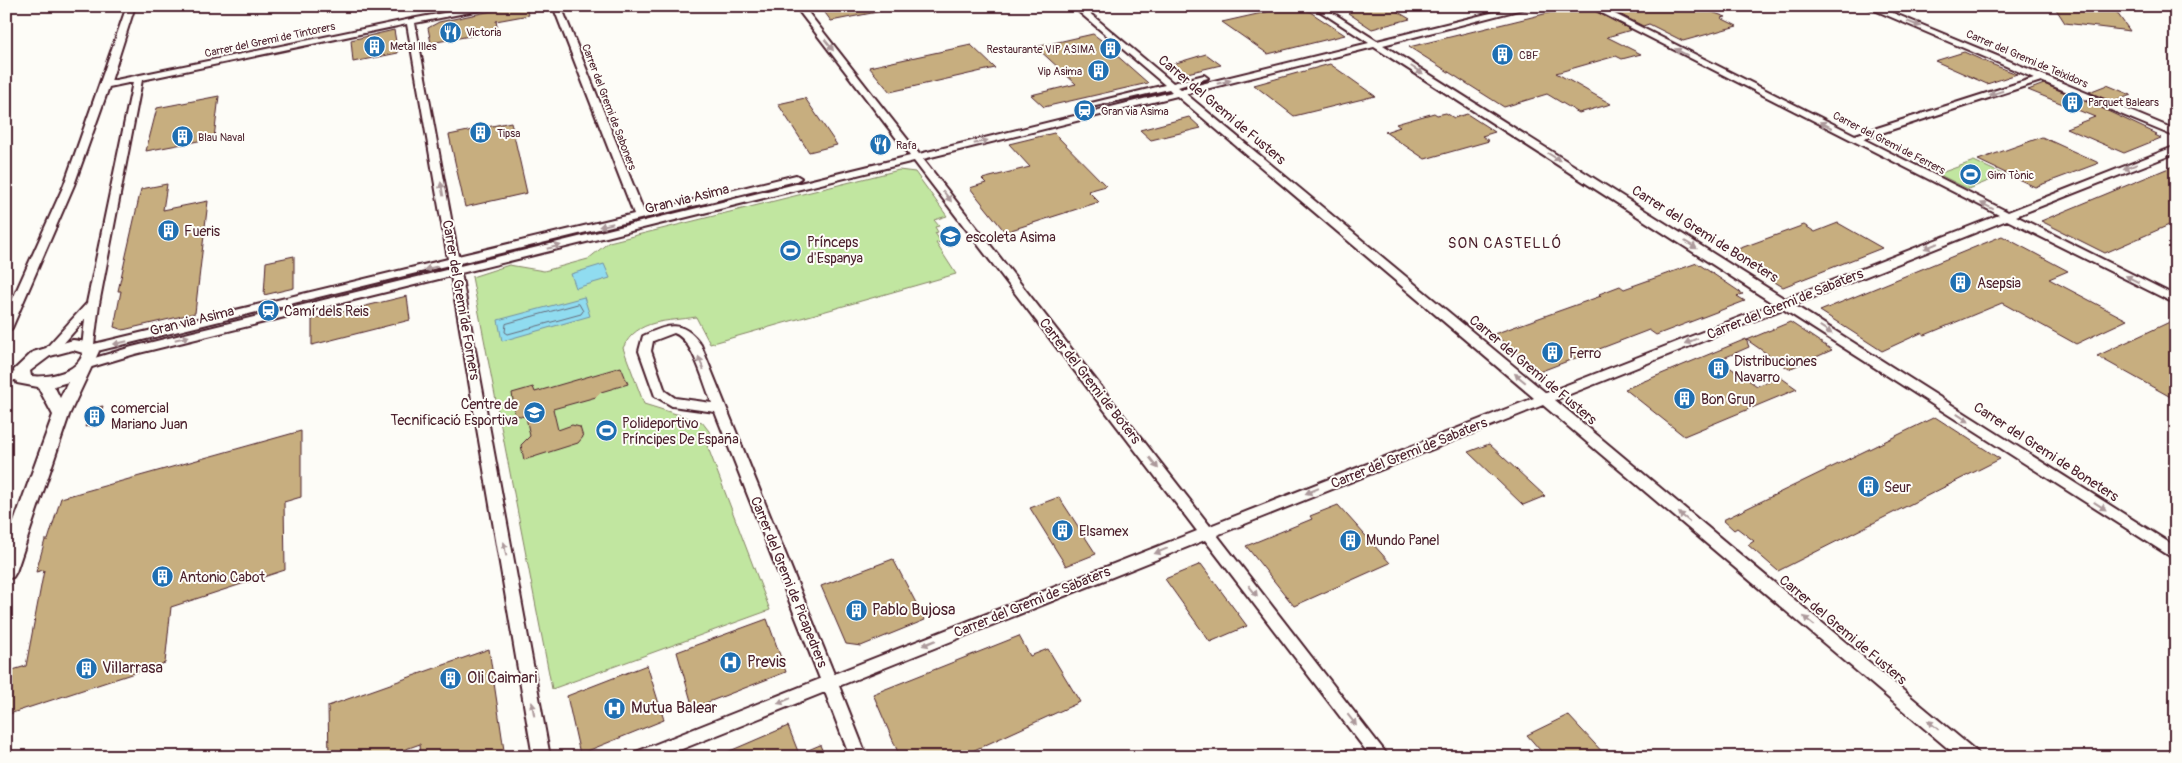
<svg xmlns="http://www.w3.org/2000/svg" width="2182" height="763" font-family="Pangolin,sans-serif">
<rect width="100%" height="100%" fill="#fdfcf7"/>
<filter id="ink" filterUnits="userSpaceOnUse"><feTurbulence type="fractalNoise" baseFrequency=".02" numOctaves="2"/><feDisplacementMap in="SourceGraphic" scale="10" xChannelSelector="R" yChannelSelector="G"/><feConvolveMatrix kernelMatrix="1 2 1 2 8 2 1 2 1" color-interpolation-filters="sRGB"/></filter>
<g filter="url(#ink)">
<!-- green -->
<g fill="#c1e6a0" stroke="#868266">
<path d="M1974,161l30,14 -36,14 -30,-15z"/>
<path d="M899,170l16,2 32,44 -13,4 5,6 -4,1 3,5 -3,1 6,9 -5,1 20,31 -246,70 -14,-27c-28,5 -59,1 -73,31l21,56 58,18 10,13 -5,10 63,165 -218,79 -80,-412 37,-12 35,6 44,-12 21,-17z"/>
</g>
<!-- water -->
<g fill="#90dcf0" stroke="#7490a1">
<path d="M604,264l6,14 -34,10 -5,-14z"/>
<path d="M584,297l6,19 -88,25 -4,-21z"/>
</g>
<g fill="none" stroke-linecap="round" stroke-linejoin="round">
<!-- shore -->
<path stroke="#666b7a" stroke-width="1" d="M579,304l4,7 -2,3 -73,20 -3,-2 1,-8z"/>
</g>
<!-- building -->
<g fill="#c7ae7f" stroke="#4a1f2b">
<path d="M516,6h9l4,9 -33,6 2,10 -67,12 -3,-15 11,-6z"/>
<path d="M820,6h62v5l-51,10z"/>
<path d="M1293,6h8l44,29 -77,19 -46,-32z"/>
<path d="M1341,6h47l22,13 -38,10 -24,-16 3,-1z"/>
<path d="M1577,6h9l45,24 -24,7 34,17 -19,5 -6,-3 -60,17 55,31 -32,9 -32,-19 -43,13 -95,-60z"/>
<path d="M1604,6h91l31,11 -5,1 16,8 -54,15 -34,-17 -6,2z"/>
<path d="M2054,6h58l18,25 -65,-8z"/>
<path d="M394,30l4,23 -45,9 -2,-22z"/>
<path d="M1093,34l24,18 -3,1 34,30 -104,24 -13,-12 45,-11 -40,-37z"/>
<path d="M971,45l24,23 -105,24 -21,-25z"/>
<path d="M1964,52l27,12 26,10 -30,10 -52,-23z"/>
<path d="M1206,54l15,11 -38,9 -9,-1 -8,-7z"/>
<path d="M1330,64l45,32 -81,20 -40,-31z"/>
<path d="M2044,84l55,23 58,27 -2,1 6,3 -37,15 -58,-25 29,-11 -67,-27z"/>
<path d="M2107,85l24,10 -18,7 -24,-10z"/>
<path d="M219,96l-5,42 -68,13 11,-43z"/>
<path d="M805,98l32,47 -28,7 -31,-48z"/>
<path d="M1434,113l3,2 9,-2 8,5 13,-4 28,18 -13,4 7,5 -64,18 -40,-27 15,-5 -4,-3z"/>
<path d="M1189,117l12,11 -50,12 -11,-10z"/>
<path d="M511,122l16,71 -62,14 -16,-72z"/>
<path d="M1054,133l52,53 -18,5 11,11 -94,30 -35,-44 16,-5 -4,-4 48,-12 -21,-23z"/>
<path d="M2042,137l57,26 -64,24 -57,-27z"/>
<path d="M2176,165v57l-71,31 -64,-32z"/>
<path d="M167,184l-4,26 45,-9 -13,112 -72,17 -9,-3 7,-36h-3l23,-102z"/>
<path d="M1838,223l44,25 -99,39 -56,-34 77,-28 11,7z"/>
<path d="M2002,236l66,35 -19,8 78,41 -51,24 -74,-41 -77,32 -4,-2 -39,18 -62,-40z"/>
<path d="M294,256v32l-30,7 2,-33z"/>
<path d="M1697,263l46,31 -6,2 8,5 -89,34 -7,-5 -110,42 -45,-38 107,-38 -2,-2 21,-8 4,3z"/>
<path d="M407,296l3,24 -98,25v-26z"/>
<path d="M2176,319v81l-79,-44z"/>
<path d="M1790,322l42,28 -43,19 -42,-29z"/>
<path d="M1746,339l3,8 -30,13 38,26 23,-9 17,12 -113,47 -59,-47z"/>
<path d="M621,367l7,17 -27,8 -5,5 -43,12 5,21 14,-5 8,2 3,10 -5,6 -54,17 -3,-15 9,-9 -4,-19 -11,-2 -3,-22 21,-6 2,5z"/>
<path d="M103,406l-6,18 -12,3 7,-19z"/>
<path d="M1935,417l65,42 -222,112 -30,-26 6,-4 -17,-13 -3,2 -11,-10z"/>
<path d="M301,431v66l-17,5 1,68 -114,37 -6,56 -159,52v-43l20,-6 18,-96 -8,2 9,-32h3l13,-42z"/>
<path d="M1489,444l56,52 -22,9 -55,-53z"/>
<path d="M1059,497l37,57 -30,12 -36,-58z"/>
<path d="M1338,505l52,58 -96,43 -48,-60 66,-27 -2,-3z"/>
<path d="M893,559l32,61 -64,26 -15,-2 -25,-58z"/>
<path d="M1201,564l46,62 -37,16 -45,-63z"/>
<path d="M767,619l19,53 -93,36 -16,-56z"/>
<path d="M1019,636l11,20 18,-7 32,53 -121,55h-59l-27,-63z"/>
<path d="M489,649l16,108h-84l-1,-13 -36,13h-55l-1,-51z"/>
<path d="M647,665l17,55 -84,34 -13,-58z"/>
<path d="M1568,715l39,42h-61l-19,-22z"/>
<path d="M788,726l11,28 21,-9 5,12h-109z"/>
</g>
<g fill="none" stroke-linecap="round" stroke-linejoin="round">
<defs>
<g id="minor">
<path d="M127,6h8l-24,75 300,-62 70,-13h19l-85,17 43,233 176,-42 -81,-208h8l83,206 152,-37 5,3 -5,3 -336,82v3l450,-110 -115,-150h8l116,148 253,-62 -3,-3 -82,19v-4l78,-19 -93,-79h9l92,77 31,-8 4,3 -30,9 3,2 188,-46 -57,-37h10l55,35 142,-35h15l-151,39 402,254 214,-84 -411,-209h11l256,129 179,-57 -169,-72h11l300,124v7l-135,-56 -178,58 145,73 168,-66v7l-160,63 160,80v8l-169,-84 -213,85 382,242v13l-393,-251 -228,91 422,352 2,5h-21l-415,-352 -326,130 172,222h-18l-166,-217 -366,146 28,71h-17l-25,-65 -163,65h-28l2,-5 184,-73 -105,-267 -43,-6 -17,-10 -16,-45 4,-15c25,-12 40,-17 58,9l133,329 363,-143 -283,-370 -453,112 89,484h-17l-82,-481 -316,78 -50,15 -6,-4 2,-3 51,-15 318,-78 -1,-4 -360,88 -7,-5 3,-29 -30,34h-8l-2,-3 2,-3 40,-44 46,-221 -24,5 -35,98 -62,143 -6,4v-18l58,-129zM407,24l41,235 -354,85 5,-40 43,-224zM1374,47l400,257 -228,89 -360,-299zM1177,96l357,302 -324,128 -287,-367zM674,333c19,6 30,51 38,70l-37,-5 -10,-7 -14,-40 2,-10z"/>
<path d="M21,371l6,4 -2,3 -19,4v-8z"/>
<path d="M23,521l5,1 2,4 -2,4 -22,5v-10z"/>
</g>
<path id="tertiary" d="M73,340c9,1 20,2 26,11l-30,64 -53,157 -3,5 -7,2v-35l47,-129 -15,-28 -21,-4 -3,-13 19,-18zM73,350l10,3c-5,20 -35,25 -52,23l-1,-5 20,-15zM68,382l-8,16 -6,-12z"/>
</defs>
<!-- minor casing -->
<use href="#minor" stroke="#4a1f2b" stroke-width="4"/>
<!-- tertiary casing -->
<use href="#tertiary" stroke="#4a1f2b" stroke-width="4"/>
<!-- minor -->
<use href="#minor" fill="#fdfcf7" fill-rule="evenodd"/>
<!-- tertiary -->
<use href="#tertiary" fill="#fdfcf7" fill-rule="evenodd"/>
</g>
<!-- one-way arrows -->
<defs><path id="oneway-solid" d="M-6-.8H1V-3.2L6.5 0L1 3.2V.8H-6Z" transform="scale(1.25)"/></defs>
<g fill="#ac999b">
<use href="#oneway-solid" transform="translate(1914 24) rotate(22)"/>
<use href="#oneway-solid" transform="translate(829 45) rotate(52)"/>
<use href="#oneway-solid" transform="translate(1681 52) rotate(-153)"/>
<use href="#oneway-solid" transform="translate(1417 70) rotate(32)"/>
<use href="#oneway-solid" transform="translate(1224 82) rotate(-14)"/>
<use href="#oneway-solid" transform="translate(1996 93) rotate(162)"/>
<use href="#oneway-solid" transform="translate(1826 125) rotate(-153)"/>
<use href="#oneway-solid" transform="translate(981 142) rotate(-14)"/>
<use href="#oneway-solid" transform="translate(1554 157) rotate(32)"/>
<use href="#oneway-solid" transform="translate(2130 167) rotate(158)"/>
<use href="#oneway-solid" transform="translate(442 189) rotate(-100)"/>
<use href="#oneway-solid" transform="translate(947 196) rotate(52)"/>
<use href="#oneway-solid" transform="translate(1987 206) rotate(-154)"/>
<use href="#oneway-solid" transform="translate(606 225) rotate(166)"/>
<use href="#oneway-solid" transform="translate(1691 245) rotate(32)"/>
<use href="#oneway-solid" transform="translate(1931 246) rotate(158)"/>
<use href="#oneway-solid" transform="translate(554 247) rotate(-14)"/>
<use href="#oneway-solid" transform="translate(431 268) rotate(166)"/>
<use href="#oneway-solid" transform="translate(2132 279) rotate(-153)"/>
<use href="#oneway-solid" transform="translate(1826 330) rotate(33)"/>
<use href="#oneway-solid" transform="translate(182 338) rotate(-14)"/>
<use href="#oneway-solid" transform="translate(1691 341) rotate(158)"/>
<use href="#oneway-solid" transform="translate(120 343) rotate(167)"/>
<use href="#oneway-solid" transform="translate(701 363) rotate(-111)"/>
<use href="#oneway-solid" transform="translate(1520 378) rotate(-140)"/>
<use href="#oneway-solid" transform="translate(1963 418) rotate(33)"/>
<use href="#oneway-solid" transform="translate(1154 463) rotate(52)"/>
<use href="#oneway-solid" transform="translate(1312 491) rotate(158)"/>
<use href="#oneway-solid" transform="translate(2100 506) rotate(33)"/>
<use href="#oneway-solid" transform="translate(1684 517) rotate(-140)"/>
<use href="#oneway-solid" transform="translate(505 549) rotate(-100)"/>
<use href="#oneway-solid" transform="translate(1161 551) rotate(158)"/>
<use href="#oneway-solid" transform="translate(1253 591) rotate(52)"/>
<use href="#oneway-solid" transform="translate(1809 621) rotate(-140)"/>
<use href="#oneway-solid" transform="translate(929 643) rotate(158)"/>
<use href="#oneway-solid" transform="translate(784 701) rotate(158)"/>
<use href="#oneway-solid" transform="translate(533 709) rotate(-100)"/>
<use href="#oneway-solid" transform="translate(1352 720) rotate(52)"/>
<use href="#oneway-solid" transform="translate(1933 725) rotate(-140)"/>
</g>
</g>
<!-- icons -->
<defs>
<symbol id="restaurant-disc" viewBox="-11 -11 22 22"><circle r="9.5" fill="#1f6fb2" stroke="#fdfcf7"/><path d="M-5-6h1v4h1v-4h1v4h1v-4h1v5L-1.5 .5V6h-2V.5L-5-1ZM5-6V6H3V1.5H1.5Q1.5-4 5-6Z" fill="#fff"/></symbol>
<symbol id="building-disc" viewBox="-11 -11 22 22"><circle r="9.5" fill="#1f6fb2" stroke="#fdfcf7"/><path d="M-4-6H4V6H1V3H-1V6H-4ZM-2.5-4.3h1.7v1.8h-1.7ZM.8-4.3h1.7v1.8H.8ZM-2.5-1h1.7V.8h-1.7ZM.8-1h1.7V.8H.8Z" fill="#fff"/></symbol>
<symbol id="station-disc" viewBox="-11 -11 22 22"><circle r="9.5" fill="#1f6fb2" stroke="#fdfcf7"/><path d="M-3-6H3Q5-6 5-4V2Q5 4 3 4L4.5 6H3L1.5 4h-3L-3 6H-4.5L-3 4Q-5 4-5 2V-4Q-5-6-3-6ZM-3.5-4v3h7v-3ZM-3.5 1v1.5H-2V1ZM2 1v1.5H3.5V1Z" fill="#fff"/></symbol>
<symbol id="stadium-disc" viewBox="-11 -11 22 22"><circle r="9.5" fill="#1f6fb2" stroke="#fdfcf7"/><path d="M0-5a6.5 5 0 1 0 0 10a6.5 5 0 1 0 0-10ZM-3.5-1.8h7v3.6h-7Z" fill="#fff"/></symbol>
<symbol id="school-disc" viewBox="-11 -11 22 22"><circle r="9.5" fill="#1f6fb2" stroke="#fdfcf7"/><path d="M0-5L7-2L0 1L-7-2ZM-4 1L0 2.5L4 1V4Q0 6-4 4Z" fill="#fff"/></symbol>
<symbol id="hospital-disc" viewBox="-11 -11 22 22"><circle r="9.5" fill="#1f6fb2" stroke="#fdfcf7"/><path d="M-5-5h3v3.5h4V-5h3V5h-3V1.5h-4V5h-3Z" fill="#fff"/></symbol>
</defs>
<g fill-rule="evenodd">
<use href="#restaurant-disc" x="438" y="20" width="25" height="25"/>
<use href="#building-disc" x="362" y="34" width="25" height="25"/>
<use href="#building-disc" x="1098" y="36" width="25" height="25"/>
<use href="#building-disc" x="1490" y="42" width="25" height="25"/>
<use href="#building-disc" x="1086" y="58" width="25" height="25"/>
<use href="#building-disc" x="2060" y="90" width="25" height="25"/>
<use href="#station-disc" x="1072" y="98" width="25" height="25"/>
<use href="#building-disc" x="468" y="120" width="25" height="25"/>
<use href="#building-disc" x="170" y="124" width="25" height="25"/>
<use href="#restaurant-disc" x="868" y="132" width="25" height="25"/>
<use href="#stadium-disc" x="1958" y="162" width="25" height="25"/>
<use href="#building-disc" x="156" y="218" width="25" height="25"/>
<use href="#school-disc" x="938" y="224" width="25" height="25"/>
<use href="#stadium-disc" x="778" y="238" width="25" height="25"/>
<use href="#building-disc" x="1948" y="270" width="25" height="25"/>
<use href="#station-disc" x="256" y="298" width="25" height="25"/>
<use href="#building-disc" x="1540" y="340" width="25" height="25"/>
<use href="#building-disc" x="1706" y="356" width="25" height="25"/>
<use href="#building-disc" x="1672" y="386" width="25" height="25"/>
<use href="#school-disc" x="522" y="400" width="25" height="25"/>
<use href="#building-disc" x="82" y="404" width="25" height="25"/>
<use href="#stadium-disc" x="594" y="418" width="25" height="25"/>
<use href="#building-disc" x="1856" y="474" width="25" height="25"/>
<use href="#building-disc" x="1050" y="518" width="25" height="25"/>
<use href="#building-disc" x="1338" y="528" width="25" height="25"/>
<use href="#building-disc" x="150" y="564" width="25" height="25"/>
<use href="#building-disc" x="844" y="598" width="25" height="25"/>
<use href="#hospital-disc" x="718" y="650" width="25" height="25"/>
<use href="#building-disc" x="74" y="656" width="25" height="25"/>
<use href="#building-disc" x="438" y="666" width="25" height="25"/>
<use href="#hospital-disc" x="602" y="696" width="25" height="25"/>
</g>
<g text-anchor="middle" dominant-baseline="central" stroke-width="4" stroke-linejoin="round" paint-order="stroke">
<!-- far-poi labels -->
<g font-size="11" fill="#4a1f2b" stroke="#fdfcf7" text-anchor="start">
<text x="466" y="32">Victoria</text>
<text x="390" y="46">Metal Illes</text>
<text x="1095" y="49" text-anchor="end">Restaurante VIP ASIMA</text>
<text x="1519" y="55">CBF</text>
<text x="1082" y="71" text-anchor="end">Vip Asima</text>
<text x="2088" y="102">Parquet Balears</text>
<text x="1101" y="111">Gran via Asima</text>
<text x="497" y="133">Tipsa</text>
<text x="198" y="137">Blau Naval</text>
<text x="896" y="145">Rafa</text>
<text x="1987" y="175">Gim Tònic</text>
</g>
<!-- far-street labels -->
<g font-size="11" fill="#4a1f2b" stroke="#fdfcf7">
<text transform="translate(270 40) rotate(-12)">Carrer del Gremi de Tintorers</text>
<text transform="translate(2027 59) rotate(23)">Carrer del Gremi de Teixidors</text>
<text transform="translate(609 107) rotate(69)">Carrer del Gremi de Saboners</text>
<text transform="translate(1889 143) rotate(27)">Carrer del Gremi de Ferrers</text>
</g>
<!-- street labels -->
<g font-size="14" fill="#4a1f2b" stroke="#fdfcf7">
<text transform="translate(1222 110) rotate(40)">Carrer del Gremi de Fusters</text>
<text transform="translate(687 199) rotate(-14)">Gran via Asima</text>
<text transform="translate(1705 234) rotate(32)">Carrer del Gremi de Boneters</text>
<text transform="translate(461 300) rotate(80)">Carrer del Gremi de Forners</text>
<text transform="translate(1785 304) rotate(-22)">Carrer del Gremi de Sabaters</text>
<text transform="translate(192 321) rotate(-14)">Gran via Asima</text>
<text transform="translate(1533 370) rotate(40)">Carrer del Gremi de Fusters</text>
<text transform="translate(1090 381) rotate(52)">Carrer del Gremi de Boters</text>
<text transform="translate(2046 452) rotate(33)">Carrer del Gremi de Boneters</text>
<text transform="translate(1409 453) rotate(-22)">Carrer del Gremi de Sabaters</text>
<text transform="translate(789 582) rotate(68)">Carrer del Gremi de Picapedrers</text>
<text transform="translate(1032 602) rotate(-22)">Carrer del Gremi de Sabaters</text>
<text transform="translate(1843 630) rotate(40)">Carrer del Gremi de Fusters</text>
</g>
<!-- poi labels -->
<g font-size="14" fill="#4a1f2b" stroke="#fdfcf7" text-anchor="start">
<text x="184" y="231">Fueris</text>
<text x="966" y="237">escoleta Asima</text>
<text x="807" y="242">Prínceps<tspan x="807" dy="16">d'Espanya</tspan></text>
<text x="1977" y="283">Asepsia</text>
<text x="284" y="311">Camí dels Reis</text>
<text x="1569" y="353">Ferro</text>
<text x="1734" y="361">Distribuciones<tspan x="1734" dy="16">Navarro</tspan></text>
<text x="1701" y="399">Bon Grup</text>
<text x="518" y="404" text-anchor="end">Centre de<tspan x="518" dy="16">Tecnificació Esportiva</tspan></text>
<text x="111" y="408">comercial<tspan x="111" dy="16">Mariano Juan</tspan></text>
<text x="622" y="423">Polideportivo<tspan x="622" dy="16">Príncipes De España</tspan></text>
<text x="1884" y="487">Seur</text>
<text x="1079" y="531">Elsamex</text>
<text x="1366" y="540">Mundo Panel</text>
<text x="179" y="577">Antonio Cabot</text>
</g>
<!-- neighbourhood labels -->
<g font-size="15" letter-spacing="1" fill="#4a1f2b" stroke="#fdfcf7">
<text x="1505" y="243">SON CASTELLÓ</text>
</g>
<!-- near-poi labels -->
<g font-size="16" fill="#4a1f2b" stroke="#fdfcf7" text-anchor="start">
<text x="872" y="610">Pablo Bujosa</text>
<text x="747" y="662">Previs</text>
<text x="102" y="668">Villarrasa</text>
<text x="467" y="678">Oli Caimari</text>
<text x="631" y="708">Mutua Balear</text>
</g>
</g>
<!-- margin -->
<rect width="2182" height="763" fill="none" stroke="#fdfcf7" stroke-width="25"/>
<rect x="12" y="12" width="2157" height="738" fill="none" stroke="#4a1f2b" stroke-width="2" filter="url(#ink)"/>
</svg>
